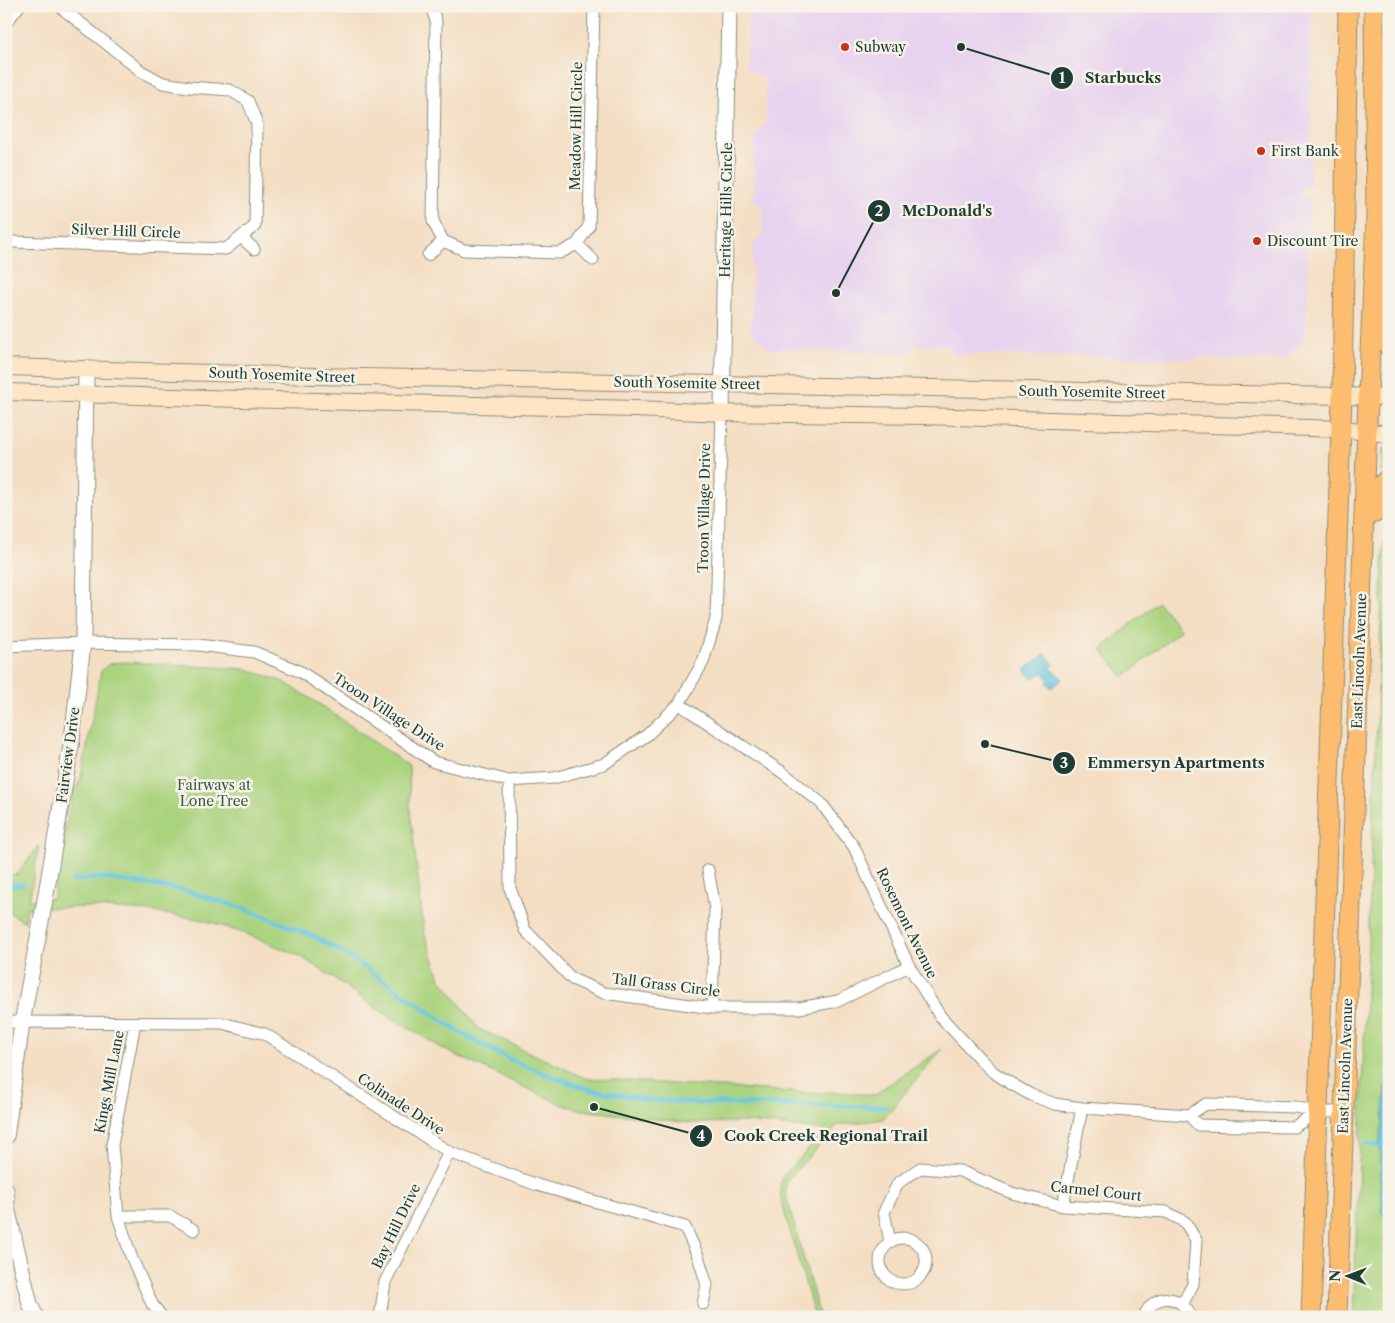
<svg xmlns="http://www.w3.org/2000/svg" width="1395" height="1323" viewBox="0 0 1395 1323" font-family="'Libre Caslon Text',serif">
<rect width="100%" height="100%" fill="#f7f3e8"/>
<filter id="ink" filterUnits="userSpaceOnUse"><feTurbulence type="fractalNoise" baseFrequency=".02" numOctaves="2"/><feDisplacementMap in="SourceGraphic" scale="10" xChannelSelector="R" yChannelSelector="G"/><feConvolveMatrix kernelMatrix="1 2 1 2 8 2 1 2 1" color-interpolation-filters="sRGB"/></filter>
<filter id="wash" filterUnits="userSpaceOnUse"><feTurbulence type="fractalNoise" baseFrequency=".0096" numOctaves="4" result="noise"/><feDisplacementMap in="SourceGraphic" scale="20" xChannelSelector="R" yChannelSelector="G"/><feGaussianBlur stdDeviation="1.12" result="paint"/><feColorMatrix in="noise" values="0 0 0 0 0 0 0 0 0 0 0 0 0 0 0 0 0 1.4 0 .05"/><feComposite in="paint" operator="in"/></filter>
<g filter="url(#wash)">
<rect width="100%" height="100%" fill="#f4dec3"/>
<path fill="#e7d2ef" d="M749,6H1312L1310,187L1305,186L1300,193L1303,198L1310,197L1306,337L1284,360L953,354L949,345H915L909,353L769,349L751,332L753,242L762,237V205L753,201L755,136L766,122V78L746,68Z"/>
<path fill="#aad37e" stroke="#648859" d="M1388,361L1389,362V390C1381,382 1384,372 1384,362Z
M1389,445V470L1381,472L1383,450Z
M1389,493V1317H1353L1386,494Z
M1158,602L1181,630L1124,677L1101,649Z
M123,662L246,669L284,682L319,704L409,766L410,809L424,932L440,978L479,1029L585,1078L807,1093L838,1092L876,1095L882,1089L942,1049L883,1119L834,1126L835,1129L787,1180L785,1190L788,1203L820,1317H815L781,1200L780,1186L784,1175L823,1134V1130L747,1122L689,1123L582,1110L563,1105L445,1050L374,1007L338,981L300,956L249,935L204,920L147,911L91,907L27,908L25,922L6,910V876L18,874L39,845L29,900L53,898L72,795L81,778L101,671L109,664Z"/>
<path fill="#63c7e1" stroke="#41828a" d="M1045,654L1054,665L1050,668L1063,679L1052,688L1047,682L1049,680L1043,672L1033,679L1025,670Z
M1389,1054V1218L1384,1216L1383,1213L1380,1177L1381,1155L1379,1145L1383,1122Z"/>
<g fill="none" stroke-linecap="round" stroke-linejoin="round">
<path stroke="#63c7e1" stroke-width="4.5" d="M72,880L104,878L183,890L249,910L315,937L342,952L459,1032L507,1058L555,1078L592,1090L649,1100L698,1103L885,1107
M6,886L22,884
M1366,1144L1379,1145"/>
</g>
</g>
<g filter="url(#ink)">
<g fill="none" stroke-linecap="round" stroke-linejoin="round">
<g stroke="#8a8e7c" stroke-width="13">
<path id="minor" d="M431,6L436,21L433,221L443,241L464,250L560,253L577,244L589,226L594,6
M6,23L19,6
M241,237L254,249
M6,240L14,242L226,249L255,226L257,124L248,101L230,90L189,87L163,83L141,71L59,6
M577,244L593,260
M428,255L443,241
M6,646L83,643L198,645L254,652L301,672L434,762L509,781L554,778L604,764L647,735L679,704L703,662L716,619L722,413
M679,704L782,772L821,803L854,847L909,966L940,1016L980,1059L993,1072L1010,1083L1031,1095L1055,1104L1082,1108L1189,1115L1206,1104L1295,1107L1317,1112H1344
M509,781L510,888L525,930L572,979L604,993L712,1008H799L838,1001L909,966
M708,870L715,908L712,1008
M6,1022L222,1023L265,1034L449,1152L537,1185L685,1227L698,1256L707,1285L703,1304
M135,1023L112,1145L118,1216L131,1256L152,1304L162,1317
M1189,1115L1198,1125L1294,1127L1317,1112
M1063,1206L1082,1108
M118,1216H170L194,1230
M880 1261a23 23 0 1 1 46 0a23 23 0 1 1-46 0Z
M890,1242L884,1212L898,1183L920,1168L960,1171L1012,1193L1063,1206L1166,1212L1185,1222L1196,1240L1193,1284L1183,1303
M380,1317L385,1282L449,1152
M1144,1317C1153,1292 1181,1293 1191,1317"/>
</g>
<g stroke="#8a8e7c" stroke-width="17">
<path id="tertiary" d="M722,413L729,6
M6,1137L22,1023L45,900L72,740L83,643L86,368
M6,1190L7,1208L30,1304L36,1317"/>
</g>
<g stroke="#8a8e7c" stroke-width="18">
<path id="secondary" d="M6,367L314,376L1389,397
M6,392L239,399L636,409L722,413L923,416L1341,429L1389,434"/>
</g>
<g stroke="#8a8e7c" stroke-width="21">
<path id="primary" d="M1388,246L1386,331L1389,347
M1375,513C1376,498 1376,487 1389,478
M1311,1317L1342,396L1348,6
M1337,1317L1368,396L1376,218L1374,6"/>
</g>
<use href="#minor" stroke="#fff" stroke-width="11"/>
<use href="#tertiary" stroke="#fff" stroke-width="15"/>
<use href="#secondary" stroke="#fee5c5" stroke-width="16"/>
<use href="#primary" stroke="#fcbd6f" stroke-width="19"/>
</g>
</g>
<g fill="#c8321e" stroke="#f7f3e8" stroke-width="2">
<circle cx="845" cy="47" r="5"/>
<circle cx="1261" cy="151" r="5"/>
<circle cx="1257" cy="241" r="5"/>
</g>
<g text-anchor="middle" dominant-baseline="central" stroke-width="5" stroke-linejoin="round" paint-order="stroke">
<g font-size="14" fill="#1f3d34" stroke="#f7f3e8" text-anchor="start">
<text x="855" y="47">Subway</text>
<text x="1271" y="151">First Bank</text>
<text x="1267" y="241">Discount Tire</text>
</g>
<g font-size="14" fill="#1f3d34" stroke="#f7f3e8">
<text transform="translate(576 126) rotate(-89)">Meadow Hill Circle</text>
<text transform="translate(726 210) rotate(-89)">Heritage Hills Circle</text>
<text transform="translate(126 231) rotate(2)">Silver Hill Circle</text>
<text transform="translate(282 375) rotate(2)">South Yosemite Street</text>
<text transform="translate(687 383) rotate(1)">South Yosemite Street</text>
<text transform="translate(1092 392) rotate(1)">South Yosemite Street</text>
<text transform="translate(704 508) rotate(-89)">Troon Village Drive</text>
<text transform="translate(1359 661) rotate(-88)">East Lincoln Avenue</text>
<text transform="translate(389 712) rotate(33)">Troon Village Drive</text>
<text transform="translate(68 755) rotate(-82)">Fairview Drive</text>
<text transform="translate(907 923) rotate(64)">Rosemont Avenue</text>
<text transform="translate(666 985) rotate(7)">Tall Grass Circle</text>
<text transform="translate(1345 1066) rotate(-88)">East Lincoln Avenue</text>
<text transform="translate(109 1082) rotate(-79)">Kings Mill Lane</text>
<text transform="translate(401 1104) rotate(33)">Colinade Drive</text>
<text transform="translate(1096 1191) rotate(6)">Carmel Court</text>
<text transform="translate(396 1226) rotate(-64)">Bay Hill Drive</text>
</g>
<g font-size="14" fill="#3b5b43" stroke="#f7f3e8">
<text x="214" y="785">Fairways at<tspan x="214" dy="16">Lone Tree</tspan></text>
</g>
</g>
<path fill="none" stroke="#1f3d34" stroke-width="2" d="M961 47L1062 78M836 293L879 211M985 744L1064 763M594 1107L701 1136"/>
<g fill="#1f3d34" stroke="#f7f3e8" stroke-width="2">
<circle cx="961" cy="47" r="5"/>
<circle cx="836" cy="293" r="5"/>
<circle cx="985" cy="744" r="5"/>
<circle cx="594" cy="1107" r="5"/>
<circle cx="1062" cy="78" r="12"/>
<circle cx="879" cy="211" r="12"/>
<circle cx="1064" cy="763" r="12"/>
<circle cx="701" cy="1136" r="12"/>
</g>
<g font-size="15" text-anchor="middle" font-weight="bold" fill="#fff">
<text x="1062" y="83">1</text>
<text x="879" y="216">2</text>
<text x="1064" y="768">3</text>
<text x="701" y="1141">4</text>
</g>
<g font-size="15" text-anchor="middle" font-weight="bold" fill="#1f3d34" stroke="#f7f3e8" stroke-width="5" stroke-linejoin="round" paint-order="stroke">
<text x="1123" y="83">Starbucks</text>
<text x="947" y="216">McDonald's</text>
<text x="1176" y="768">Emmersyn Apartments</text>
<text x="826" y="1141">Cook Creek Regional Trail</text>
</g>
<rect width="1395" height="1323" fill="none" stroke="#f7f3e8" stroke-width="25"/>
<g transform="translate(1348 1276) rotate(271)" stroke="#f7f3e8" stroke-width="4" paint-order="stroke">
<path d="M0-4L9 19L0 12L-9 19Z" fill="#1f3d34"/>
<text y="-8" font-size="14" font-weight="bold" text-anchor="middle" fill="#1f3d34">N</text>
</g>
</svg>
